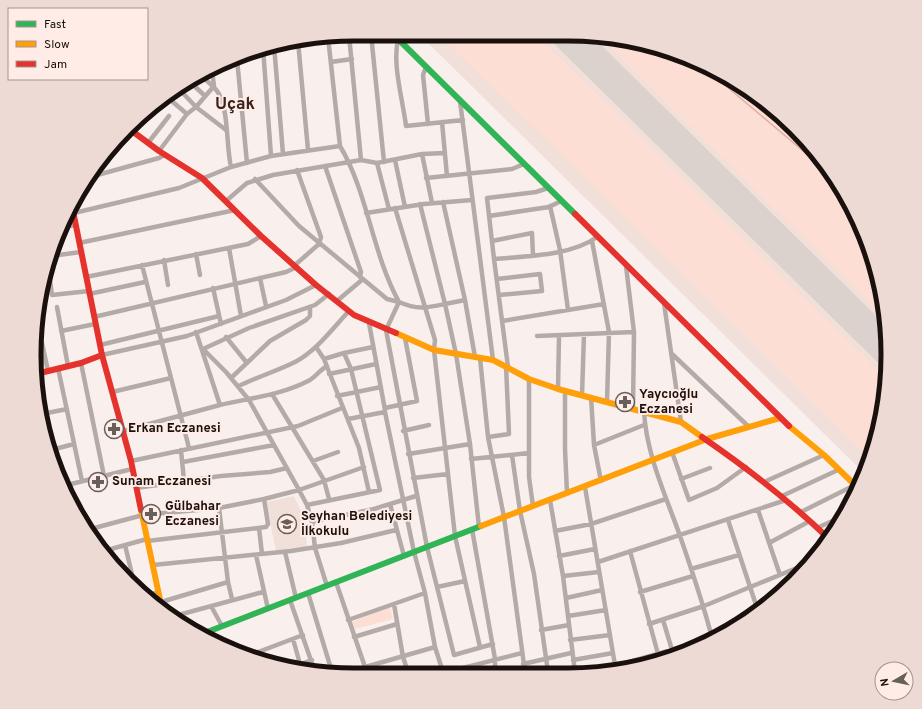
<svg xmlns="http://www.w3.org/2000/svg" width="922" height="709" viewBox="0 0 922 709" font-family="Overpass,sans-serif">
<rect width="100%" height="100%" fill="#f9efec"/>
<path fill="#f1dfda" d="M419,34L588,35L651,45L709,67L762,100L834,177L864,232L882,292L888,355L882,417L865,474Z
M294,496L305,520L307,547L276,551L266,502Z"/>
<path fill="#fcded5" d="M438,34L537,35L886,378L882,417L869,458Z
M600,37L651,45L709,67L762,100L834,177L864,232L882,292L884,317Z
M390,606L393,619L355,629L352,622Z
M695,641L696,645L671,658L620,670L619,666Z"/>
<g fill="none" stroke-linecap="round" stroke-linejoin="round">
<path stroke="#dcb1a3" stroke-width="1.5" d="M700,64L834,177"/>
<path stroke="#dbd2ce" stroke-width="32" d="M568,35L887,349"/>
<path stroke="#b4aba8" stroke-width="4.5" d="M371,34L384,162
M349,35L361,160
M328,37L340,146
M398,40C392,64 403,101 406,126L463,120
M298,41L308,150
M274,45L283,154
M263,48L271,156
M237,59L247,163
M331,62L352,59
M426,67L423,75L428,124
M199,75C206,80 215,86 219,94C229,114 226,145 231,167
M189,81L205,96
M179,89L196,107L226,130
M167,97L187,114
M460,101L493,360
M442,122L447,176
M148,143L169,116
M159,151L187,114L196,107L214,86L212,70
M422,154L432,203
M395,160L405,207
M377,163L389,209
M325,166L361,272L360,277
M90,177L159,158L164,155
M426,178L512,169L524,164
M548,188L536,192L487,198L494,259C526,256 571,256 597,237
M226,201L247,183L273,175L361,160L377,163L422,154L445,153
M443,202L465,300L445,304L456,354L470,444L479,527
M420,204L445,304C426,308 417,310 399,302L386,330L427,547L454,655L493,644
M550,206L560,250L568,310
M395,208L435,340L434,350L455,536L480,647
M74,213L179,188L231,167L271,156L340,146C368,193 372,253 399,302L387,299L299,226L255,179
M366,213L424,204L472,200
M489,216L549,207L561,201
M63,227L76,225
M492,241L532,233L533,256
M592,241L609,332L607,402
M79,243L235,210
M229,248L241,316
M196,254L200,275
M51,256L81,252
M494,259L508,367
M164,260L168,285
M48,265L52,295L89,291
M142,265L189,448
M295,265L319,244L321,237L297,170
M626,266L634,332L633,408
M86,277L248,244L261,236
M260,278L266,306
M497,279L540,274L542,291L499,295
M213,288L221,324
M89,294L145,282
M465,300L475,357
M337,301L363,279
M664,303L681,422
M57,307L68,366
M94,317L286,272L297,267
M502,321L604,304
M369,323L385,410
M38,324L48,371
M61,331L95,324
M537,336L634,332
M226,337L247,363
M100,345L219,316
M316,347L324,359L359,448L369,492
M672,354L748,426
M102,355L187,336L286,300L316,285
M480,358L488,437L504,517L525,672
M324,359L344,353L373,347
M81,363L104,476
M58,368L82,481
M329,374L376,364
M231,378L270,341L306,320L310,316V307
M529,379V477L533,506
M239,386C257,377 277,371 295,362C317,350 332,329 349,311
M558,389L559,336
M565,391V449L567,493
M112,392L171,378
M272,394L324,480L329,499
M582,395L584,334
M337,396L381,387
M591,397L594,445L601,481
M220,405C250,398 282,395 310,380C316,376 320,370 327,366
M385,408L417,401L405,338
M41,411L49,446
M644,411C646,453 665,494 679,533C691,568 703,602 712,638
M42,414L67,409
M348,419L385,412L414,552L425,593L435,647L443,672
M123,431L220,405L196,332
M403,431L429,425
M488,437L509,434L506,366
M594,445L644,425
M51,450L74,444
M181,450L184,481
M672,452L689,500L717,488L746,467
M408,454L470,444
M512,455L520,511L534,574L548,672
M471,459L529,453
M131,461L298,426L342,408
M313,461L338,452
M183,462L274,445
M413,478L448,474
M681,479L710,468
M764,482L824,455
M67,485L132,469
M585,487L616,671
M136,488L221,476L270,472L287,468
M782,496L838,470
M550,500L563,576L575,672
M390,504L404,556
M307,505L380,490L351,369L344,353
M219,508L228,582L232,599
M758,510L780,575
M801,512L855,485
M728,520L758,611
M312,522L374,509L416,496
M259,528L262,554
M817,528L843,516
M472,529L495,659V672
M87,530L143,515L219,508L264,499L299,490L364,467
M555,531L591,524L666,499
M147,541L266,527L268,524L264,499
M769,543L810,521
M125,545L135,587
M630,551L658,654
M285,552L296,598
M256,555L268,609
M559,556L595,549
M598,562L786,500
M115,565L111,549L147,539
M153,565L291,551L341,543L396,530
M691,569L739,555
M563,576L599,572
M336,582L365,667
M327,586L315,548L312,522L307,505L299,490L249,400L226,372L203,349L249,328L315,305L329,294
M437,587L465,581
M640,592L693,576
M308,593L332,672
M146,596L159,592
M566,598L602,590
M290,600L315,672
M161,602L228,582
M394,604L403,657L408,672
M211,606L222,626
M568,616L606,610
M171,617L263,592
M348,620L425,593
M663,620L672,650
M649,624L704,606L809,563
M541,630L569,625
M354,637L397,624
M293,639L300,664
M570,640L610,635
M248,656L303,635
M573,660L613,653
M523,664L571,653
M615,666L710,639
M292,667L312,660
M348,672L435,647
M447,672L522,653
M485,672L495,670
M603,672L616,669"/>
<path stroke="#30b455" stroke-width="6" d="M393,34L575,214
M202,634L481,526"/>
<path stroke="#ff9f0a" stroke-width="6" d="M396,333L434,350L493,360L529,379L558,389L681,422L702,437
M789,426L824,455L858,488
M141,510L162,609
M481,526L707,439L780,418"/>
<path stroke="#e5322d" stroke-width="6" d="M128,128L159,151L202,178L261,236L316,285L354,315L396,333
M72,206L102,355L131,461L141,510
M575,214L789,426
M36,374L81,363L102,355
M702,437C747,468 790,501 829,539"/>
</g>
<defs>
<g id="pharmacy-ring" transform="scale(1)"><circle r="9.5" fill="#ffece6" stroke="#685e5b" stroke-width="1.5"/><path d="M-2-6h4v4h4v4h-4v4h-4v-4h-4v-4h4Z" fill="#685e5b"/></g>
<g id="school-ring" transform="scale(1)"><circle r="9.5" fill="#ffece6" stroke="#685e5b" stroke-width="1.5"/><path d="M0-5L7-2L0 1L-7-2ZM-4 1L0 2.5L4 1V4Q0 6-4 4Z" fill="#685e5b"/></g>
</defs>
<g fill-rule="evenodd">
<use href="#pharmacy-ring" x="625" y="402"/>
<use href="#pharmacy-ring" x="114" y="429"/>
<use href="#pharmacy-ring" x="98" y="482"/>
<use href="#pharmacy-ring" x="151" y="514"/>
<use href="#school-ring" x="287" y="524"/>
</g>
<g text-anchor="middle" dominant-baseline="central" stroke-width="4" stroke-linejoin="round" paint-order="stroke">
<g font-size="13" font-weight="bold" fill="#1a100d" stroke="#ffece6" text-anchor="start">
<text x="639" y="395">Yaycıoğlu<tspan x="639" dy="15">Eczanesi</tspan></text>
<text x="128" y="429">Erkan Eczanesi</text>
<text x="112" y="482">Sunam Eczanesi</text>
<text x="165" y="507">Gülbahar<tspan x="165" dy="15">Eczanesi</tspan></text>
<text x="301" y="517">Seyhan Belediyesi<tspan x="301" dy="15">İlkokulu</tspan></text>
</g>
<g font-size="17" font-weight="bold" fill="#39231c" stroke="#ffece6">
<text x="235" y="105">Uçak</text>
</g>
</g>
<path d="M0 0H922V709H0ZM354 41H568A313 313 0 0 1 881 354V355A313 313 0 0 1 568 668H354A313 313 0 0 1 41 355V354A313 313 0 0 1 354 41Z" fill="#eddad5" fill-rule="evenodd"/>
<path fill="none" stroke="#1a100d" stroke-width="5" d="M354 41H568A313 313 0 0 1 881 354V355A313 313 0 0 1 568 668H354A313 313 0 0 1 41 355V354A313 313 0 0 1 354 41Z"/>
<rect x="8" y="8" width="140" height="72" fill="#ffece6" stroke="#a3948f"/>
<rect x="16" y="21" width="20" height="6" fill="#30b455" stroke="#a3948f"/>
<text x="44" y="28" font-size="12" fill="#1a100d">Fast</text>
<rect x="16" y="41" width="20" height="6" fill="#ff9f0a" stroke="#a3948f"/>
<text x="44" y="48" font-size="12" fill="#1a100d">Slow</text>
<rect x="16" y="61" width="20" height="6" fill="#e5322d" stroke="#a3948f"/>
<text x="44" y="68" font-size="12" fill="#1a100d">Jam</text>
<g transform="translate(894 681) rotate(261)"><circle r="19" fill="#ffece6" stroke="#a3948f"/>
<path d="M0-3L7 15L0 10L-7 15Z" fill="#685e5b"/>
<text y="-6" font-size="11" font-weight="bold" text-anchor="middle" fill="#1a100d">N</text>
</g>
</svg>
